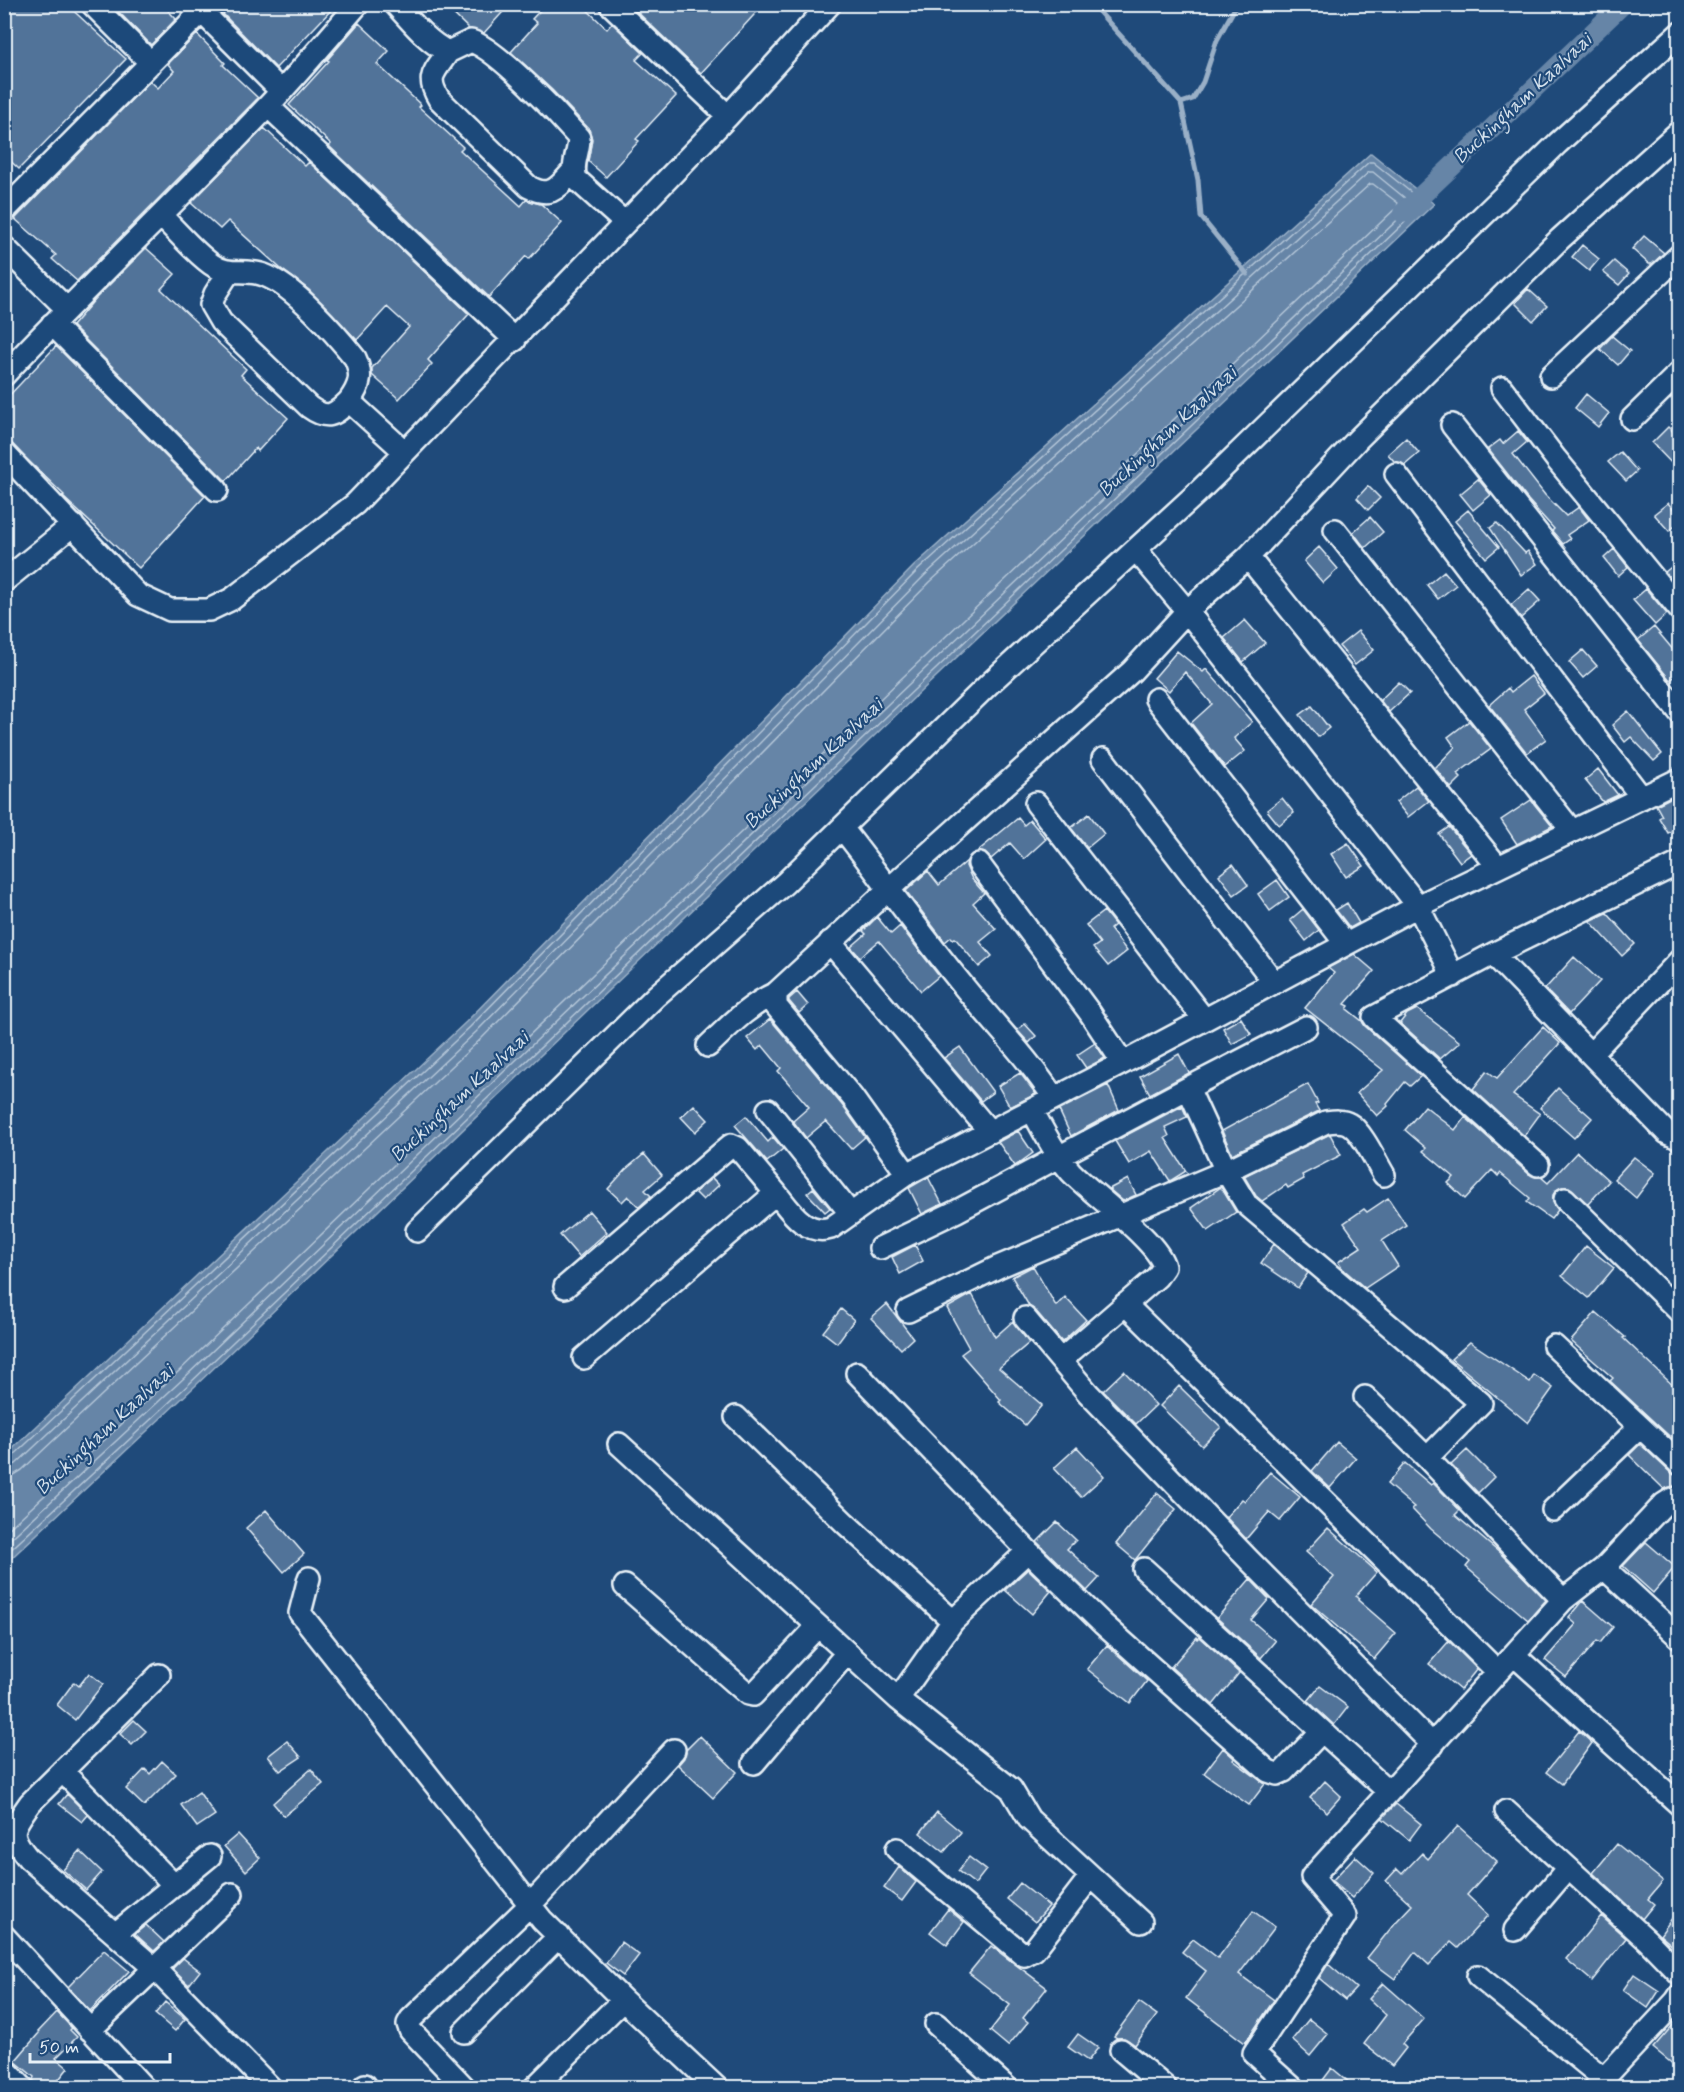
<svg xmlns="http://www.w3.org/2000/svg" width="1684" height="2092" viewBox="0 0 1684 2092" font-family="Mynerve,sans-serif">
<rect width="100%" height="100%" fill="#1f4a7a"/>
<filter id="ink" filterUnits="userSpaceOnUse"><feTurbulence type="fractalNoise" baseFrequency=".0167" numOctaves="2"/><feDisplacementMap in="SourceGraphic" scale="12" xChannelSelector="R" yChannelSelector="G"/><feConvolveMatrix kernelMatrix="1 2 1 2 8 2 1 2 1" color-interpolation-filters="sRGB"/></filter>
<g filter="url(#ink)">
<path fill="#6685a7" stroke="#9ab0c7" stroke-width="1.5" d="M1371,153L1434,204L918,694L193,1388L5,1564V1456L466,1022L914,566Z"/>
<g fill="none" stroke-linecap="round" stroke-linejoin="round">
<path stroke="#b4c6d8" stroke-width="1.5" d="M4,1460L11,1458L470,1027L918,570L1369,162H1373L1423,202L1422,206L914,690L189,1384L4,1556
M4,1468L16,1464L476,1032L924,576L1369,172H1373L1411,203V207L908,685L184,1378L4,1545
M4,1477L14,1475L22,1470L482,1038L930,582L1370,184H1373L1398,203L1397,207L902,678L178,1372L4,1533"/>
<path stroke="#9ab0c7" stroke-width="5" d="M1092,4L1181,103L1198,180L1201,217L1247,274
M1181,103L1193,99L1203,82L1217,40L1237,4"/>
<path stroke="#6685a7" stroke-width="20" d="M1403,213L1623,4"/>
</g>
<path fill="#517399" stroke="#e8f1f8" stroke-width="1.5" d="M4,4H66L126,59L19,169L4,155Z
M111,4H162L176,19L151,45Z
M232,4H337L276,68L223,14Z
M443,4H510L484,33L469,29Z
M546,4H581L607,29L612,23L643,53L636,60L676,96L636,139L639,141L606,177L588,161L592,139L589,129L552,90L511,52L537,23L532,19Z
M629,4H764L701,73Z
M359,23L389,51L377,64L421,105L419,107L463,147L460,150L521,206L526,200L541,204L562,223L529,259L526,256L489,297L329,146L331,144L289,105L329,61L327,60Z
M197,34L225,63L223,65L258,98L77,281L52,259L56,255L15,219L150,81L158,88L174,71L168,64Z
M264,128L305,166L309,162L469,314L428,360L432,364L399,399L372,375V368L409,327L387,307L357,340L309,290L280,268L228,221L220,229L191,203Z
M1644,236L1664,253L1652,264H1649L1632,249Z
M1582,245L1599,259L1589,271L1572,257Z
M146,248L175,274L161,289L246,369L241,375L288,418L258,451L256,448L226,481L72,326L96,298Z
M1614,261L1629,274L1619,285L1603,272Z
M1528,289L1547,306L1533,321L1515,303Z
M1612,336L1630,351L1618,365L1600,349Z
M56,346L205,496L139,568L62,496L64,495L4,437V401Z
M1586,394L1609,413L1598,427L1575,408Z
M1668,427L1680,438V472L1652,443Z
M1518,431L1527,442L1513,454L1545,495L1566,516L1579,507L1589,520L1567,535L1570,539L1563,544L1552,531L1554,529L1528,500L1488,449L1500,440L1503,444Z
M1406,438L1419,453L1405,465L1394,461L1388,454Z
M1620,452L1637,471L1626,481L1608,462Z
M1478,479L1491,495L1473,510L1460,494Z
M1368,486L1380,498L1368,510L1357,498Z
M1668,503L1680,517V522L1669,531L1654,514Z
M1468,510L1499,547L1486,558L1455,521Z
M1370,517L1383,532L1365,548L1353,532Z
M1497,523L1525,553L1528,551L1537,564L1521,575L1490,528Z
M1319,547L1338,569L1323,583L1304,561Z
M1614,549L1628,567L1618,576L1604,558Z
M1680,560V585L1677,586L1665,572Z
M1444,571L1456,585L1438,599L1427,585Z
M1529,589L1540,601L1521,618L1511,605Z
M1646,589L1667,614L1655,625L1633,600Z
M1245,620L1265,643L1243,662L1224,638Z
M1654,627L1680,658V673L1670,680L1638,640Z
M1358,631L1374,650L1355,665L1339,646Z
M1583,650L1597,666L1583,678L1569,662Z
M1177,651L1203,672L1206,669L1252,722L1234,738L1245,751L1225,767L1191,723L1212,704L1185,672L1169,691L1154,678Z
M1531,676L1544,693L1524,709L1546,739L1527,753L1489,705L1508,688L1511,692Z
M1399,682L1410,693L1389,712L1380,700Z
M1312,706L1329,728L1318,737L1300,715Z
M1628,711L1662,754L1654,761L1631,737L1625,742L1612,725Z
M1469,721L1491,749L1457,774L1461,778L1451,788L1435,768L1455,747L1448,737Z
M1598,769L1618,795L1603,802L1585,780Z
M1416,786L1429,801L1408,817L1396,802Z
M1680,793V827L1668,833L1659,818L1662,816L1656,805Z
M1282,798L1294,813L1279,825L1267,810Z
M1531,800L1552,826L1517,844L1501,820Z
M1089,814L1104,834L1087,848L1071,828Z
M1018,818L1024,825L1030,820L1046,839L1024,859L1010,843L991,859L985,853L978,851Z
M1449,827L1471,854L1460,862L1439,834Z
M1348,843L1364,866L1346,877L1331,854Z
M967,861L966,866L972,879L984,893L973,903L996,929L980,942L992,956L979,967L955,938L953,939L951,937L945,942L906,891L928,871L939,885Z
M1233,864L1248,885L1234,895L1219,875Z
M1277,880L1289,897L1270,911L1258,894Z
M1347,903L1359,923L1350,928L1336,910Z
M1303,909L1319,930L1306,941L1290,920Z
M1104,911L1115,925L1110,929L1127,951L1108,966L1093,948L1100,943L1086,925Z
M1607,913L1635,944L1622,956L1590,921Z
M877,917L891,934L900,926L939,976L921,991L879,941L860,957L851,947L866,934L863,931Z
M1354,954L1374,971L1345,1004L1349,1006L1347,1009L1362,1021L1365,1026L1421,1076L1410,1086L1405,1082L1387,1104L1388,1106L1377,1116L1357,1093L1383,1070L1305,1008L1334,973L1328,968Z
M1574,957L1600,981L1569,1014L1545,989Z
M797,992L808,1005L799,1013L789,1001V999Z
M1417,1009L1460,1042L1440,1059L1400,1023L1407,1014Z
M1241,1018L1251,1034L1232,1044L1223,1028Z
M770,1019L842,1105L865,1137L851,1149L826,1121L806,1138L793,1121L809,1107L778,1071L781,1068L762,1045L757,1050L747,1038Z
M1025,1024L1036,1036L1029,1043L1017,1030Z
M1543,1027L1560,1043L1513,1095L1540,1114L1524,1136L1473,1089L1487,1071L1497,1078Z
M1095,1043L1105,1058L1086,1068L1077,1055Z
M960,1047L993,1092L981,1101L944,1058Z
M1179,1054L1189,1073L1150,1094L1140,1076Z
M1020,1073L1036,1094L1010,1107L998,1086Z
M1308,1084L1318,1103L1315,1104L1319,1111L1232,1154L1222,1131Z
M1108,1085L1119,1110L1071,1136L1059,1110Z
M1558,1088L1592,1118L1574,1138L1540,1108Z
M694,1105L708,1120L695,1132L681,1117Z
M1182,1106L1187,1117L1165,1127L1169,1136L1165,1138L1186,1171L1170,1181L1151,1151L1129,1164L1115,1141Z
M1425,1106L1455,1130L1465,1117L1529,1174L1541,1177L1548,1183L1577,1152L1609,1181L1588,1204L1569,1187H1562L1556,1190L1553,1195V1202L1558,1210L1551,1219L1527,1202L1530,1198L1500,1173L1498,1176L1492,1170L1465,1199L1448,1183L1454,1177L1423,1151L1426,1148L1405,1130Z
M746,1116L768,1142L773,1137L783,1149L767,1162L735,1125Z
M1018,1131L1033,1153L1015,1166L998,1142Z
M1330,1134L1341,1155L1302,1175L1304,1179L1288,1188L1286,1185L1262,1201L1256,1196L1244,1176Z
M644,1154L662,1175L645,1190L651,1196L639,1207L628,1196L622,1202L608,1189L625,1170Z
M1634,1157L1655,1173L1636,1198L1614,1179Z
M928,1177L942,1204L922,1214L909,1188Z
M712,1178L719,1185L703,1200L695,1192Z
M1128,1179L1136,1195L1123,1201L1109,1189Z
M1221,1187L1236,1212L1208,1231L1191,1208Z
M813,1188L830,1208L825,1212L807,1193Z
M1388,1198L1406,1225L1382,1241L1398,1266L1365,1288L1342,1268L1338,1262L1361,1247L1344,1223L1364,1209L1367,1212Z
M589,1211L607,1232L579,1257L560,1235Z
M1274,1244L1308,1273L1298,1288L1261,1263Z
M915,1245L923,1261L900,1274L892,1257Z
M1586,1246L1614,1268L1589,1298L1562,1276Z
M1033,1266L1056,1306L1065,1297L1086,1320L1062,1342L1035,1310L1029,1306L1012,1277Z
M972,1294L995,1337L1013,1321L1029,1343L999,1368L1042,1405L1025,1425L999,1402L1001,1400L961,1354L969,1348L947,1308Z
M887,1304L913,1338L901,1349L871,1318Z
M841,1309L854,1320L837,1343L823,1332Z
M1596,1312L1625,1337L1623,1338L1680,1392V1446L1610,1381L1613,1378L1571,1341Z
M1470,1342L1530,1382L1534,1375L1553,1388L1528,1423L1451,1359Z
M1124,1371L1156,1405L1136,1424L1103,1391Z
M1179,1386L1221,1427L1202,1446L1160,1406Z
M1337,1442L1356,1458L1330,1488L1312,1471Z
M1640,1444L1671,1473L1680,1476V1480L1674,1486L1664,1489L1629,1455Z
M1077,1447L1104,1476L1081,1497L1054,1468Z
M1467,1450L1494,1477L1478,1493L1451,1465Z
M1405,1463L1431,1485L1433,1483L1460,1510L1455,1515L1501,1554L1546,1600L1528,1620L1466,1567L1470,1562L1431,1529L1412,1509L1414,1507L1387,1484Z
M1270,1472L1300,1497L1280,1521L1269,1512L1246,1539L1226,1517L1242,1499L1245,1501Z
M1157,1493L1176,1509L1135,1560L1116,1544Z
M266,1510L304,1554L284,1572L246,1528Z
M1057,1522L1076,1540L1067,1549L1099,1578L1087,1591L1037,1542Z
M1328,1528L1377,1572L1356,1596L1359,1598L1358,1600L1396,1633L1374,1659L1311,1604L1334,1577L1306,1552Z
M1646,1542L1675,1567L1653,1593L1623,1566Z
M1028,1569L1051,1591L1032,1614L1005,1590Z
M1250,1579L1269,1599L1251,1620L1275,1641L1261,1658L1217,1618Z
M1583,1601L1613,1627L1600,1643L1597,1641L1566,1677L1545,1660L1576,1624L1569,1618Z
M1197,1637L1198,1639L1200,1637L1239,1673L1213,1705L1171,1667Z
M1449,1641L1477,1669L1460,1690L1429,1664Z
M1107,1645L1147,1681L1130,1703L1087,1669Z
M89,1673L103,1684L75,1720L57,1705L74,1682L79,1686Z
M1320,1686L1348,1707L1334,1725L1308,1701Z
M134,1720L146,1731L132,1745L120,1734Z
M1579,1731L1592,1743L1562,1784L1546,1772Z
M700,1736L737,1772L713,1798L678,1765L684,1758L686,1750Z
M287,1741L301,1757L280,1771L268,1756Z
M1223,1748L1234,1758L1233,1760L1265,1784L1249,1805L1204,1773Z
M162,1761L176,1774L144,1806L126,1789L145,1769L150,1774Z
M311,1769L323,1784L284,1816L273,1803Z
M1325,1781L1341,1796L1327,1812L1310,1798Z
M199,1792L215,1815L197,1827L181,1805Z
M67,1794L88,1815L82,1822L59,1804Z
M1396,1804L1421,1824L1409,1840L1382,1818Z
M937,1812L961,1832L944,1852L920,1833Z
M1458,1826L1497,1861L1467,1895L1488,1915L1458,1948L1451,1942L1429,1965L1415,1952L1395,1979L1367,1958L1395,1923L1412,1905L1386,1881L1397,1869L1402,1874L1422,1853L1428,1859Z
M238,1834L260,1858L246,1871L224,1846Z
M1617,1844L1663,1881L1648,1899L1654,1904L1642,1919L1593,1873Z
M80,1851L102,1872L86,1890L63,1870Z
M1355,1856L1374,1873L1352,1898L1332,1881Z
M969,1857L986,1870L975,1884L958,1871Z
M899,1867L916,1882L902,1901L884,1888Z
M1020,1883L1049,1906L1035,1922L1007,1899Z
M1680,1907V1952L1660,1935Z
M948,1909L964,1922L947,1945L930,1932Z
M1253,1911L1275,1927L1239,1974L1274,2000L1245,2043L1186,1998L1206,1971L1182,1952L1193,1939L1218,1958Z
M1601,1916L1626,1938L1592,1981L1566,1959Z
M146,1925L164,1942L154,1951L135,1934Z
M621,1942L639,1955L623,1976L606,1963Z
M991,1946L1047,1988L1023,2018L1028,2022L1008,2046L990,2031L1010,2005L969,1973Z
M104,1950L129,1971L90,2011L68,1987Z
M183,1958L200,1971L189,1985L172,1969Z
M1328,1964L1356,1988L1345,2000L1319,1978Z
M1634,1974L1659,1991L1648,2008L1623,1990Z
M1383,1983L1424,2019L1402,2044L1406,2048L1392,2066L1364,2044L1386,2015L1369,1999Z
M165,2002L185,2019L175,2031L155,2014Z
M1139,2002L1157,2015L1135,2045L1124,2038H1117L1114,2036Z
M57,2012L72,2028L70,2030L77,2037L56,2058L68,2068L52,2088H42L33,2080L34,2077L15,2061L39,2033L38,2032Z
M1680,2017V2070L1653,2048Z
M1309,2019L1328,2034L1310,2056L1292,2040Z
M1078,2034L1098,2048L1088,2061L1068,2047Z
M1332,2068L1356,2088H1317Z"/>
<g fill="none" stroke-linecap="round" stroke-linejoin="round">
<g stroke="#e8f1f8" stroke-width="26">
<path id="minor" d="M92,4L151,63
M194,4L281,91
M395,4C411,21 427,42 448,52L471,41C498,50 558,114 579,138C579,153 571,164 576,179L625,223
M610,4L728,116
M448,52C435,72 425,76 439,99L529,187C552,199 558,187 573,171
M268,106L515,340
M4,211L209,4
M161,216C177,231 193,251 211,264C229,277 244,268 264,275C294,286 335,333 355,358C363,375 360,386 349,401L405,452
M4,247L66,308
M229,272L215,294L211,305L221,322L309,407C327,420 334,416 349,401
M52,324L217,490
M4,375C90,283 181,198 267,107C298,74 328,39 358,4
M1551,376L1680,255
M1502,388L1556,459L1680,610
M1632,419L1680,372
M1452,425L1680,713
M4,453L138,595L170,610H209L232,599L355,504L728,116L830,4
M1396,474L1642,798
M1335,530L1572,831
M1248,557L1498,867
M4,581L73,525
M1156,699L1346,944
M1103,759L1274,982
M1036,803L1204,1019
M842,828C884,881 922,936 965,988C995,1025 1028,1058 1054,1098
M979,864L1090,1013L1123,1063
M830,942L990,1132
M1493,954L1667,1133L1680,1139
M1453,976L1418,906L1187,611L1248,557L1358,439L1560,239L1680,131
M708,1046C729,1026 749,1005 776,993
M1592,1053L1680,960
M1188,1088L1306,1027
M768,1110L850,1213
M1032,1110C1044,1132 1055,1154 1071,1172C1092,1194 1159,1242 1164,1267L1157,1277L1061,1360
M1538,1165L1374,1017L1493,954L1680,863
M907,1174L852,1097L776,1006V993L890,888L1132,671L1187,611L1136,550
M1565,1199L1680,1312
M417,1231L656,996L785,883L989,684L1197,493L1558,143L1680,33
M880,1248L957,1211L1188,1088L1226,1171L1246,1204L1481,1403L1427,1458L1563,1600
M565,1287L731,1145L738,1148L776,1193
M1125,1304L1498,1672
M908,1311L998,1267L1226,1171L1326,1122C1334,1121 1343,1120 1349,1124C1362,1131 1376,1162 1384,1175
M1025,1318L1088,1393L1250,1561L1433,1745
M1554,1346L1680,1464
M584,1358L776,1193C790,1210 805,1236 831,1228L907,1174L1123,1063L1418,906L1680,779
M857,1373L1028,1551L1103,1624L1268,1771L1277,1774L1284,1771L1321,1732
M1365,1397L1427,1458
M736,1417L845,1523L953,1621
M619,1444L898,1699L1011,1789L1029,1819L1141,1922
M1553,1510L1640,1427
M1604,1568L1680,1638
M1144,1569L1389,1792
M309,1578L300,1613L542,1920L623,2000L717,2088
M625,1586L748,1694L753,1695L817,1627
M1514,1655L1680,1805
M159,1675L30,1803C12,1829 7,1832 28,1858L154,1968L271,2088
M898,1699L953,1621L1028,1551
M754,1763L846,1654
M62,1771L174,1885
M1506,1811L1647,1940L1680,1974
M897,1849L1024,1955L1034,1950L1091,1876
M1515,1930L1568,1868
M115,1934L210,1856
M4,1936L144,2088
M1478,1976L1603,2078
M936,2024L1007,2088
M90,2030L232,1894
M464,2032L559,1936
M1121,2050L1166,2088
M4,2068L23,2088
M365,2085L367,2088
M465,2088L410,2030L408,2024L411,2019L530,1905L674,1750
M534,2088L623,2000
M1293,2088L1254,2053L1345,1916L1312,1877L1563,1600L1604,1568L1664,1504L1672,1499H1680
M1595,2088L1676,2001L1680,1995"/>
</g>
<use href="#minor" stroke="#1f4a7a" stroke-width="21"/>
</g>
</g>
<g text-anchor="middle" dominant-baseline="central" stroke-width="4.5" stroke-linejoin="round" paint-order="stroke">
<g font-size="20" font-style="italic" fill="#d4e1ec" stroke="#1f4a7a">
<text transform="translate(1523 99) rotate(-43)">Buckingham Kaalvaai</text>
<text transform="translate(1168 432) rotate(-43)">Buckingham Kaalvaai</text>
<text transform="translate(814 764) rotate(-43)">Buckingham Kaalvaai</text>
<text transform="translate(460 1097) rotate(-43)">Buckingham Kaalvaai</text>
<text transform="translate(105 1430) rotate(-43)">Buckingham Kaalvaai</text>
</g>
</g>
<rect width="1684" height="2092" fill="none" stroke="#1f4a7a" stroke-width="24"/>
<rect x="12" y="12" width="1660" height="2068" fill="none" stroke="#e8f1f8" stroke-width="2" filter="url(#ink)"/>
<path d="M30 2053v9h140v-9" fill="none" stroke="#e8f1f8" stroke-width="3"/>
<text x="39" y="2053" font-size="18" fill="#e8f1f8" stroke="#1f4a7a" stroke-width="4.5" paint-order="stroke">50 m</text>
</svg>
